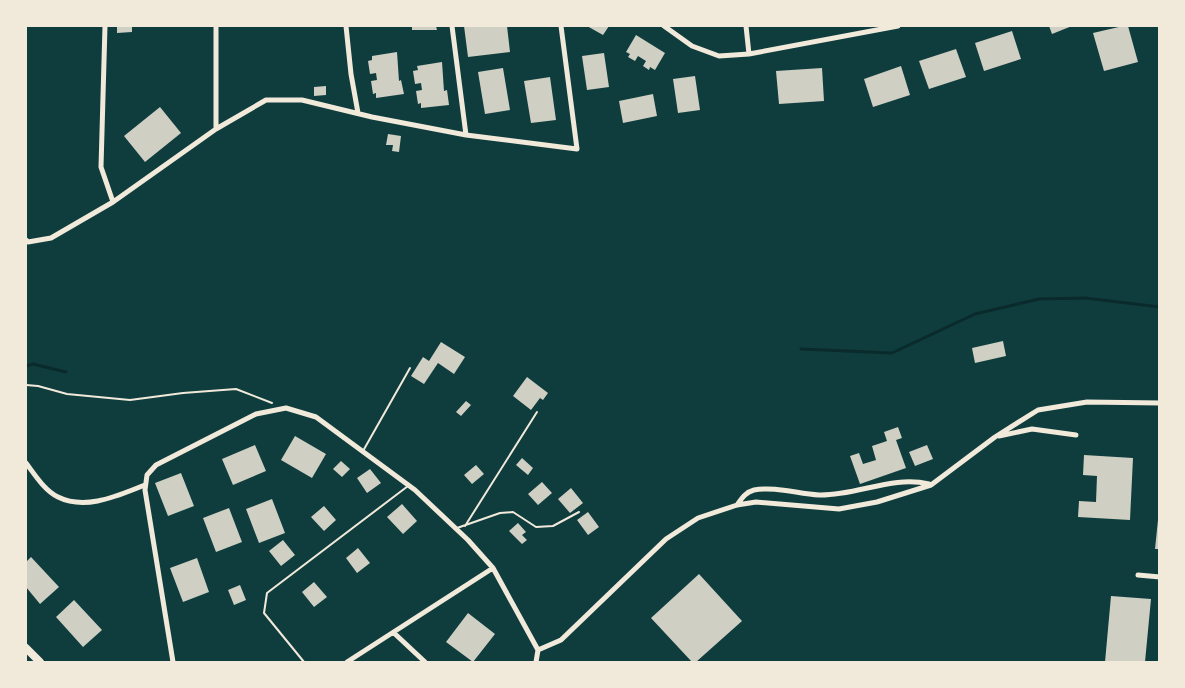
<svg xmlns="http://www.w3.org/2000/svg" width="1185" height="688" viewBox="0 0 1185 688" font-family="'Roboto Condensed',sans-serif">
<rect width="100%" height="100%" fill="#0f3d3e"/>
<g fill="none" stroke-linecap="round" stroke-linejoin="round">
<path stroke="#0a2a2b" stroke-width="3" d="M801,349L892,353L975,314L1039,299L1085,298L1160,307
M26,366L33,364L66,372"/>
</g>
<path fill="#cfcfc3" d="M117,26H132V32L117,33Z
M412,26H436L437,30H412Z
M464,26H507L510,52L468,57Z
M587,26H609L603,35Z
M1049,26H1072L1052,34Z
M1123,26H1128L1138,62L1104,71L1093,33Z
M1012,31L1021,59L984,71L975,43Z
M636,35L665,53L655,70L650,67L649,70L643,66L646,61L638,56L635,61L628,57L630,54L626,52Z
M956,49L966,77L929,89L919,61Z
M397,52L399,81L401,80L404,94L376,98V93L373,94L371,81L377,80L376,73L370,74L368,61L372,60V56Z
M604,53L609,87L587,90L582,56Z
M442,62L444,91L447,90L449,105L421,108V103L418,104L416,91L422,90L421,83L415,84L413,71L418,70L417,66Z
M901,66L910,95L873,107L864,79Z
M503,68L510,110L485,114L478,72Z
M822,68L824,101L779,104L776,71Z
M695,76L700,110L678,113L673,79Z
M550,77L556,120L531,123L524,81Z
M326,86V95L314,96V87Z
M653,94L657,116L623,123L619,101Z
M160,107L181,133L145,162L124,136Z
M388,134L401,136L399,152L392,151L393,145H386Z
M1003,341L1006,356L975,363L972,348Z
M441,342L465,357L454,374L438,363L424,384L411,376L423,357L429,361Z
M527,377L548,393L543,400L540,398L531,410L513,396Z
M466,401L471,405L461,416L456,412Z
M898,427L902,438L896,440L906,468L860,484L850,456L859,453L863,464L876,460L872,446L887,441L884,432Z
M295,436L326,454L312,478L281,460Z
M255,445L266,471L233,485L222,459Z
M927,445L933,459L915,466L909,452Z
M1084,455L1133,458L1130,520L1078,517L1079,501L1096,502L1097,476L1083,475Z
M522,458L533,468L528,475L516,465Z
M341,461L350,469L342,477L333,469Z
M476,465L484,474L472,484L464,475Z
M370,469L381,483L367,493L357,478Z
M181,473L194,506L168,516L155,483Z
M542,482L552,493L538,505L528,494Z
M571,488L583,503L570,513L558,499Z
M272,499L285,533L259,543L246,509Z
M402,504L417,521L403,534L387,517Z
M324,506L336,520L324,531L311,517Z
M229,508L242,542L216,552L203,518Z
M588,512L599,527L588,535L577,520Z
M1158,520H1160V549H1155Z
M518,523L526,532L522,535L527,540L522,544L509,531Z
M283,540L295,555L281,566L269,551Z
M358,548L370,563L357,573L346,558Z
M31,557L59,587L40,604L26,587V562Z
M197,558L209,592L183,602L170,568Z
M699,574L742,621L696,662H692L651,618Z
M314,582L327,597L314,607L302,592Z
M240,585L246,600L234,605L228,590Z
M1111,596L1151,599L1145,662H1105Z
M74,600L102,630L83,647L56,617Z
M468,613L495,634L473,662L446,642Z"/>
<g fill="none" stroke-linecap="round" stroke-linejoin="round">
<path stroke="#f1e9da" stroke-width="2" d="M26,385L38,386L67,394L130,400L183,393L236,389L272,403"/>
<path stroke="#f1e9da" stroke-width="2" d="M363,451L410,368
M465,526L537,412
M457,528L500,513L513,512L536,527L553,526L579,512
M304,662L264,613L267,593L408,486"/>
<path stroke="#f1e9da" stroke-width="5" d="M105,26L101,167L113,202
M346,26L351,74L358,113
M452,26L466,135
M664,26L692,46L719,56L749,54L898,26
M746,26L749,54
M216,129V26
M26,240L28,242L51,238L113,202L216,129L266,100H302L372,117L466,135L577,149L561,26
M999,436L1032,429L1076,435
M26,463C35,475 45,491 58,497C86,511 119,495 145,485
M737,505C742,498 746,492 754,490C776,486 798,494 819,495C857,496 892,475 929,484
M1138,575L1160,577
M394,633L425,662
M538,650L561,640L666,539L698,518L737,505L756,502L839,509L877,502L931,485L995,437L1038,410L1087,402L1160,403
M173,662L145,490L147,475L156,465L256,414L286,408L316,417L415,490L468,540L493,568L538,650L536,662
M347,662L493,568"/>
<path stroke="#f1e9da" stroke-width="8" d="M26,648L40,662"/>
</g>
<rect width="1185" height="688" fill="none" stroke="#f1e9da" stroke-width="54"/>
</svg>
